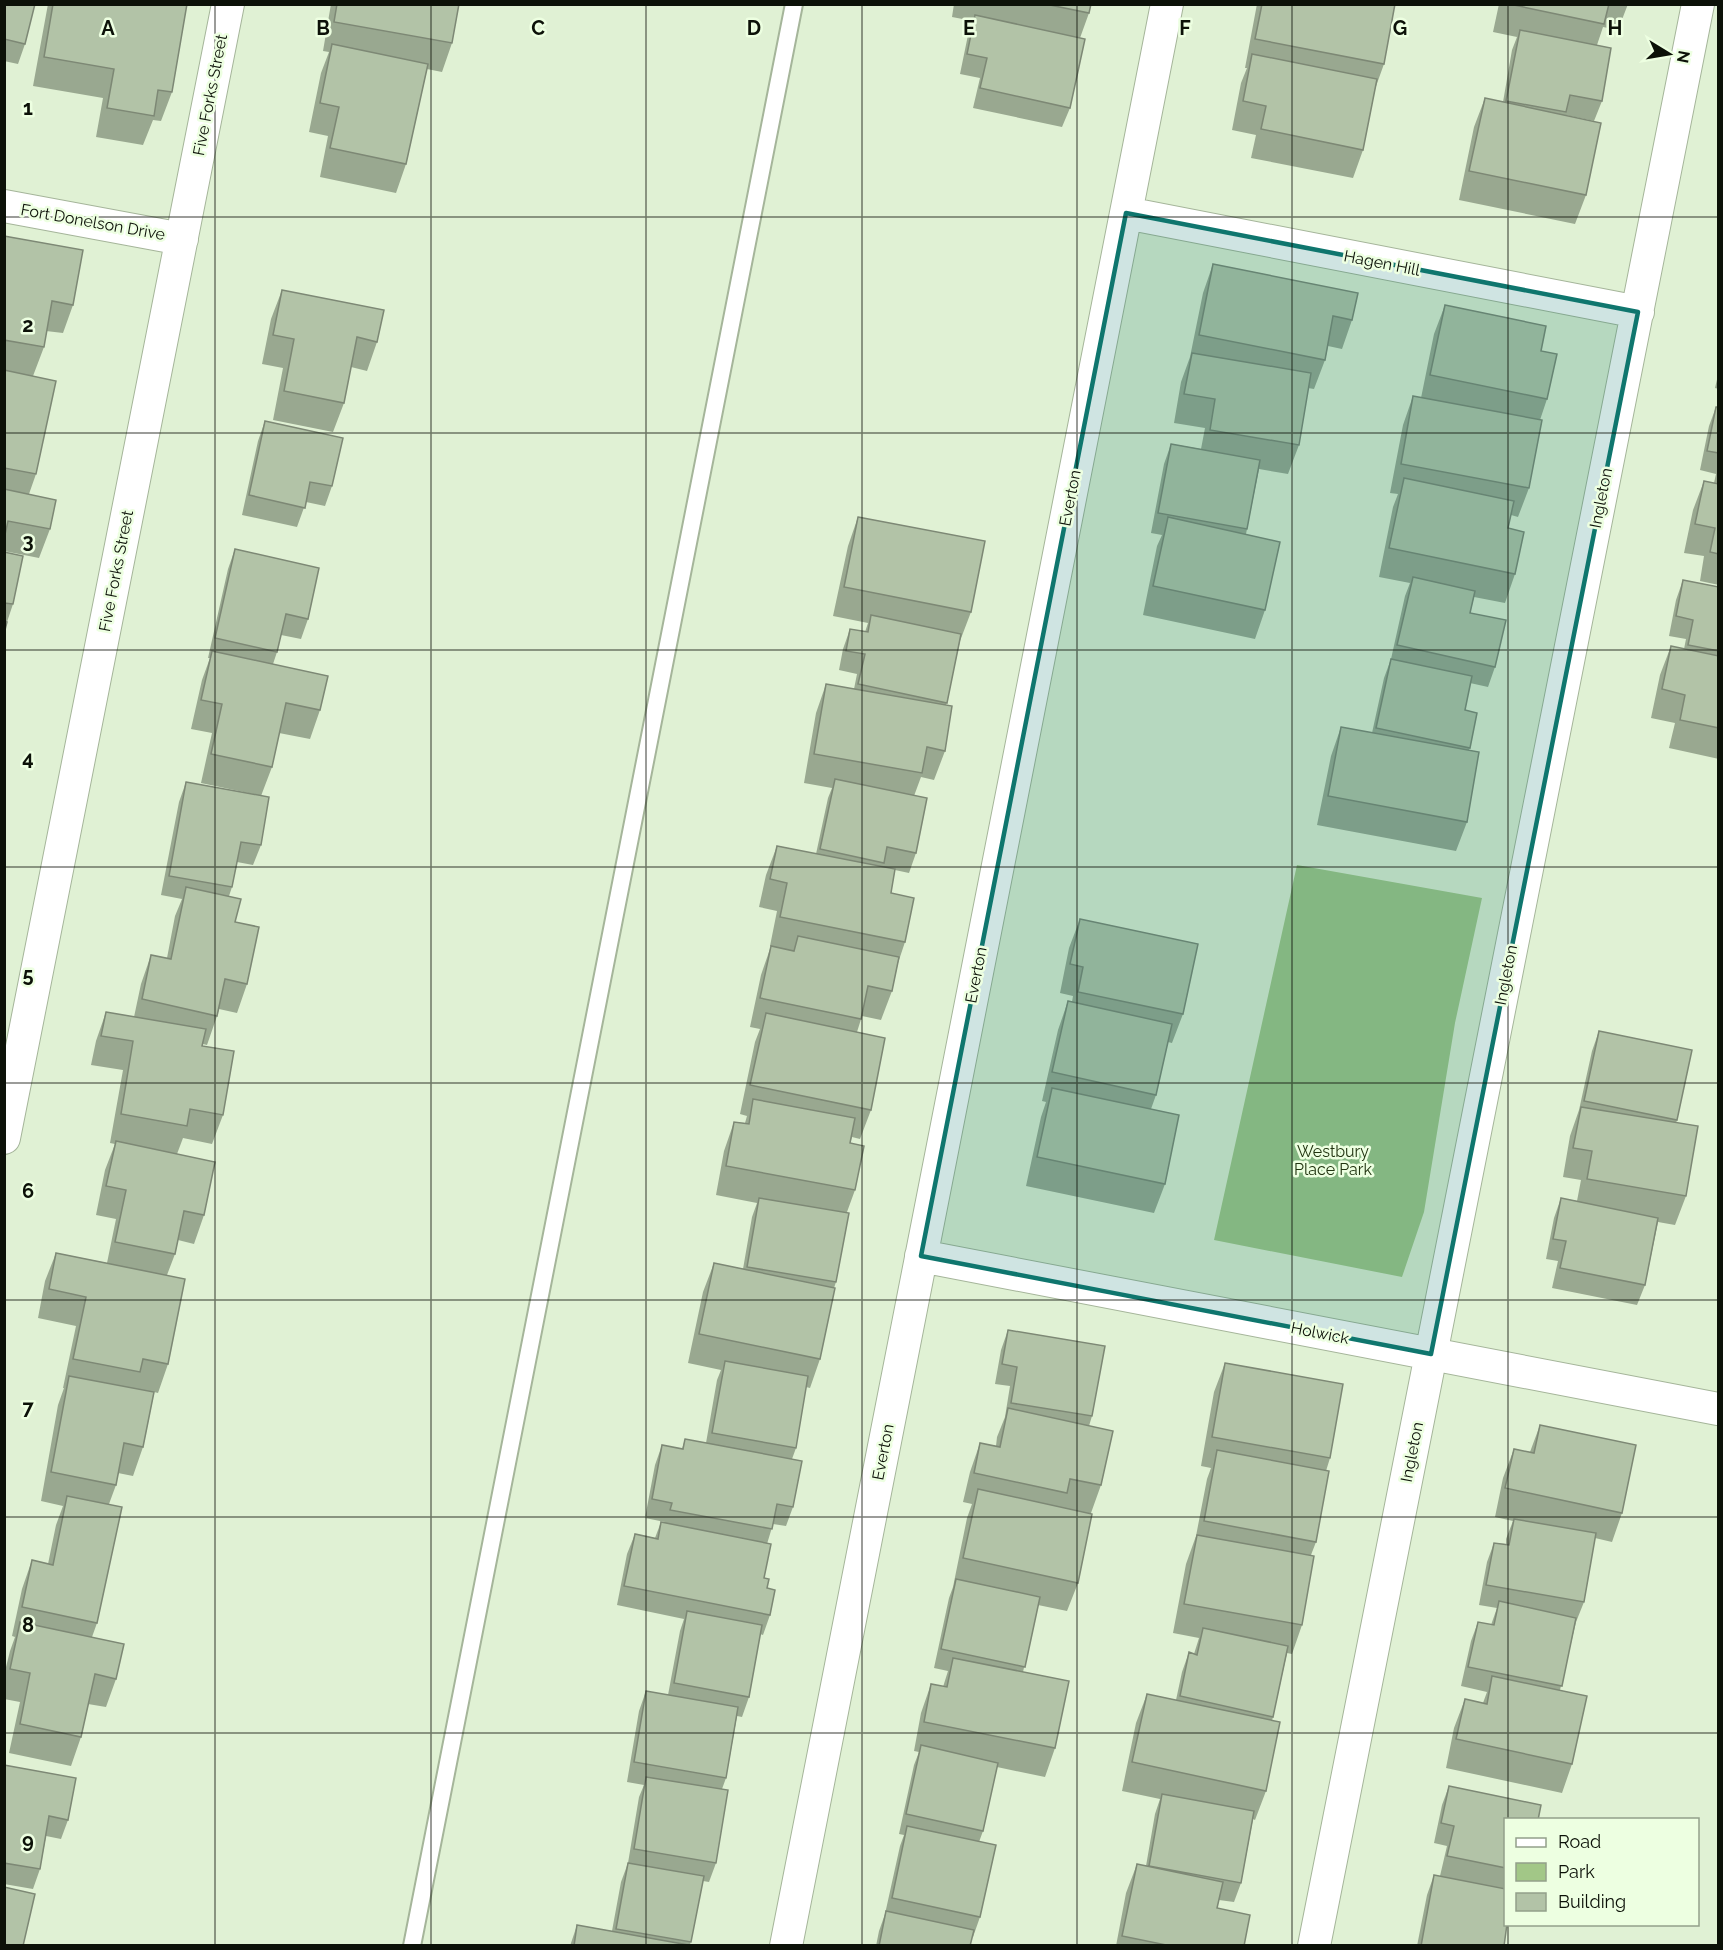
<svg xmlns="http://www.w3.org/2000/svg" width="1723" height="1950" viewBox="0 0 1723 1950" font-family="Raleway,sans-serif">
<rect width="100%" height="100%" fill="#e0f1d4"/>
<path fill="#a2c787" d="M1297,865L1482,898L1455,1023L1424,1212L1402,1277L1214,1240Z"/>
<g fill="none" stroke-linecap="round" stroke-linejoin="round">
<g stroke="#a5b59a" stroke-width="20">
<path id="lane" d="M412,1946L794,4"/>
</g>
<g stroke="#a5b59a" stroke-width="34">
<path id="street" d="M4,206L182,239
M1126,213L1638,312
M4,1138L228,4
M921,1256L1718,1409
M786,1946L1167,4
M1314,1946L1698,4"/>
</g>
<use href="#lane" stroke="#fff" stroke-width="16"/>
<use href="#street" stroke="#fff" stroke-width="32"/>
</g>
<path fill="#99a890" d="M4,4L25,44L18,64L4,61Z
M48,4H187L172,92L161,121L153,120L143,145L96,137L103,98L33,86Z
M331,4H459L452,43L442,72L427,69L406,164L396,193L320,177L328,136L309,132L321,73L329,52L323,51Z
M954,4H1091L1089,13L1080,38L1070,108L1062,127L973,108L980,78L960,74L968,35L973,21L952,17Z
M1257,4H1395L1384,64L1375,89L1363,150L1353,178L1251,158L1256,135L1232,130L1241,83L1247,68H1245Z
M1499,4H1628L1618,30L1603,27L1597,45L1602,101L1594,121L1565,115L1586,195L1575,224L1459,200L1474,127L1485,98L1503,102L1512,50L1517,37L1493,32Z
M4,236L73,305L63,333L46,331L44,347L33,376L10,372L36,474L29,494L50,529L39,558L4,551Z
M1213,264L1352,320L1342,349L1328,346L1325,360L1314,389L1308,388L1299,445L1288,474L1259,469L1246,534L1265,610L1255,639L1143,615L1157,546L1162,535L1151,533L1164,464L1171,444L1201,449L1205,428L1174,423L1181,382L1190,357L1203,293Z
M282,290L377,342L367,371L351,367L344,403L333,432L273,420L283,368L262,364L271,319Z
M1445,305L1541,351L1547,399L1540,420L1529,488L1518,517L1511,515L1508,528L1515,574L1505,603L1474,597L1470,613L1495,667L1488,687L1470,683L1465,710L1470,748L1469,750L1467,822L1456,851L1317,825L1331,756L1341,727L1372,733L1384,678L1391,659L1405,596L1410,583L1379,577L1393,507L1398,494L1390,493L1403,425L1413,396L1421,398L1434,334Z
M1719,371V389L1715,388Z
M1716,407H1719V585L1700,581L1704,556L1684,553L1693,510L1704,481L1714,483L1716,474L1700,470L1709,426Z
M265,421L332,486L325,506L306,502L297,527L242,515L258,441Z
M858,517L971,612L960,641L946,705L945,751L934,780L921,777L914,796L916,853L909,873L895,870L891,893L905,942L898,963L892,991L881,1020L862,1016L857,1032L871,1110L860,1139L852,1137L850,1143L855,1190L847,1212L836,1282L834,1288L820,1359L810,1388L806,1387L796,1448L792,1459L793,1507L786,1526L773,1524L767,1544L764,1578L767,1588L770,1615L763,1635L760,1634L749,1697L742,1717L737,1716L726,1778L722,1789L716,1863L709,1882L703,1881L690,1945L694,1946H570L577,1925L612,1931L621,1882L628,1863L639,1797L644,1785L627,1782L639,1711L646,1691L668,1695L680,1631L684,1619L617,1605L627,1554L635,1534L655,1538L661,1522L665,1523V1522L645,1518L655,1465L662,1445L682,1449L685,1439L706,1443L717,1380L721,1370L688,1363L703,1292L714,1263L743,1269L752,1217L757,1203L716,1195L724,1151L734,1122L745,1123L747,1116L740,1114L755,1042L760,1029L750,1027L761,975L771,946L792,950L770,946L777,911L759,907L766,875L777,846L816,854L828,798L832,788L804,783L816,713L826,684L854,689L857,674L839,670L843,649L850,629L865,632L868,623L833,616L848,546Z
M235,549L308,619L301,639L281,635L277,652L273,664L320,710L310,739L279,733L272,767L261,796V845L253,865L237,862L232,887L229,896L235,922L247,984L237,1013L219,1009L217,1016L207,1045L203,1044L202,1046L223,1115L212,1144L183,1138L177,1154L204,1215L194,1244L178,1240L175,1254L167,1275L168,1364L158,1393L154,1392L143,1447L133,1476L118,1473L116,1485L109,1504L97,1623L92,1637L116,1679L106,1707L88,1704L81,1737L71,1766L9,1753L20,1702L4,1699V1675L10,1651L15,1637L12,1636L22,1589L32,1560L48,1564L56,1525L63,1506L41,1501L58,1405L64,1388H63L76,1326L38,1318L45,1281L56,1253L107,1263L116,1219L96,1215L105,1170L115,1144L110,1143L123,1070L91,1065L96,1041L106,1012L134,1017L141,984L151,955L167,958L175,916L182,899L161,895L179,802L186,782L253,794L201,783L212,733L191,729L202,680L210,658H208L228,569Z
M4,552L13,604L7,622L4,634Z
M1683,580L1719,587V759L1669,748L1675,723L1651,718L1660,675L1671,646L1684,649L1686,639L1669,636L1676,600Z
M1080,919L1183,1014L1172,1043L1168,1042L1156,1095L1151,1109L1165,1184L1154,1213L1026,1186L1041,1117L1046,1102L1042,1101L1058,1030L1068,1001L1072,1002L1073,996L1060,993L1069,948Z
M1599,1031L1677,1120L1676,1123L1686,1196L1675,1225L1658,1222L1645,1285L1637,1305L1552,1288L1558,1261L1546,1259L1554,1218L1561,1198L1577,1201L1581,1180L1563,1177L1570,1136L1579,1110L1592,1051Z
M1008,1330L1092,1416L1089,1426L1101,1485L1091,1513L1078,1583L1067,1611L1038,1605L1023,1672L1055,1748L1045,1777L997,1767L983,1831L979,1842L980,1917L973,1937H972L970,1946H876L879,1931L885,1914L900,1846L904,1835L899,1834L914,1765L919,1752L914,1751L921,1713L931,1684L943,1687L948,1671L934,1668L949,1598L953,1587L967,1518L972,1504L963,1502L970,1472L980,1443L996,1446L997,1437L1005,1417L1010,1386L995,1384L1001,1350Z
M1225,1363L1330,1458L1326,1471L1316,1542L1311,1555L1302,1625L1292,1654L1287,1653L1272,1721L1266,1791L1255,1820L1253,1819L1241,1883L1234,1902L1219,1900L1217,1908L1244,1946H1116L1126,1893L1137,1864L1146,1866L1155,1814L1160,1799L1122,1791L1136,1723L1147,1694L1176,1700L1182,1672L1189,1652L1194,1654L1199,1638L1173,1633L1186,1564L1196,1536L1207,1479L1211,1468L1201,1466L1214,1392Z
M1540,1425L1622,1513L1612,1542L1595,1538L1584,1602L1576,1622L1560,1690L1572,1764L1562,1793L1446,1768L1454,1728L1465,1699L1483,1703L1487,1692L1461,1686L1471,1641L1478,1622L1491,1625L1497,1608L1479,1605L1487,1562L1494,1543L1506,1544V1539L1513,1521L1495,1517L1503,1478L1514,1449L1530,1452Z
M4,1765L68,1820L61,1839L46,1836L40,1869L33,1889L4,1884Z
M1449,1786L1506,1820V1924L1504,1946H1417L1427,1895L1434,1875L1488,1886L1440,1876L1447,1846L1434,1843L1442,1805Z"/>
<path fill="#b2c3a7" stroke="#7d8875" stroke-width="1.5" d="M4,4H35L25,44L4,39Z
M53,4H187L172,92L158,90L154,116L107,108L114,69L44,57Z
M337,4H459L452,43L334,22Z
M1045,4H1091L1089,13Z
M1262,4H1395L1384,64L1255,39Z
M1509,4H1609L1604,24Z
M975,15L1085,39L1070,108L980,88L987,58L967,54Z
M1520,30L1611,48L1602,101L1570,95L1566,112L1506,101Z
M332,44L428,64L406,164L330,148L339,107L320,103Z
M1252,54L1377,79L1363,150L1261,129L1266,106L1243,101Z
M1485,98L1601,123L1586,195L1469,171Z
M4,236L83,250L73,305L52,301L44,347L4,340Z
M1213,264L1358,293L1352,320L1333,316L1325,360L1199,335Z
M282,290L384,310L377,342L357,337L344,403L284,391L294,339L273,335Z
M1445,305L1546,326L1541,351L1557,354L1547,399L1430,375Z
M1192,353L1311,373L1299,445L1210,430L1215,399L1184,394Z
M4,370L56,381L36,474L4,468Z
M1413,396L1542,420L1529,488L1401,464Z
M1716,407H1719V453L1707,451Z
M265,421L343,438L332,486L310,482L305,508L249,495Z
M1171,444L1260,460L1247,529L1158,513Z
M1404,478L1514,501L1508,528L1524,532L1515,574L1389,548Z
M1704,481L1719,484V554L1710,552L1715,528L1695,524Z
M4,489L56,500L50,529L8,521L4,539Z
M858,517L985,541L971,612L844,587Z
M1168,517L1280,542L1265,610L1153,586Z
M235,549L319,568L308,619L286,614L277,652L215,638Z
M4,552L23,556L13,604L4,603Z
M1413,577L1475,591L1470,613L1506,620L1495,667L1397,645Z
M1683,580L1719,587V651L1688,645L1693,620L1676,616Z
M871,615L961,634L947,703L858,684L865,654L846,651L850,629L868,632Z
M4,621L7,622L4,634Z
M1671,646L1719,656V728L1680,720L1685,695L1662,689Z
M212,651L328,676L320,710L286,703L272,767L211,754L222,704L201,700Z
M1391,659L1472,676L1465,710L1477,713L1470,748L1376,728Z
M826,684L952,706L945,751L927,747L922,773L814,754Z
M1341,727L1479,752L1467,822L1328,796Z
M835,779L927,798L916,853L887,847L884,863L820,849Z
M186,782L269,797L261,845L241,842L232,887L169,876Z
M777,846L895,869L891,893L914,898L905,942L780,917L787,883L770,879Z
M186,887L241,899L235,922L259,927L247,984L225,979L217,1016L142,999L151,955L171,959Z
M1080,919L1198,944L1183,1014L1078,992L1083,967L1070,964Z
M798,936L899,957L892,991L868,986L861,1019L760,998L771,946L794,951Z
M1068,1001L1172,1024L1156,1095L1052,1072Z
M106,1012L206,1029L202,1046L234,1051L223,1115L190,1109L187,1126L121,1114L133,1041L101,1036Z
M766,1013L885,1038L871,1110L750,1085Z
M1599,1031L1692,1050L1677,1120L1584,1101Z
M1052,1088L1179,1115L1165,1184L1037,1157Z
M753,1099L855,1118L850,1143L864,1146L855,1190L726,1166L734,1122L749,1124Z
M1581,1107L1698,1126L1686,1196L1587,1179L1592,1151L1573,1148Z
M116,1141L215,1162L204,1215L184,1211L175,1254L115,1242L126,1190L106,1186Z
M759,1198L849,1213L836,1282L747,1267Z
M1561,1198L1658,1218L1645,1285L1560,1268L1566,1241L1553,1239Z
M56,1253L185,1279L168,1364L143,1359L140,1372L73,1359L86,1297L49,1289Z
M714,1263L835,1288L820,1359L699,1334Z
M1008,1330L1105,1346L1092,1416L1011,1403L1017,1367L1002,1364Z
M725,1361L808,1376L796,1448L712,1433Z
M1225,1363L1343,1384L1330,1458L1212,1437Z
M69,1376L154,1392L143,1447L124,1443L116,1485L51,1472Z
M1008,1408L1113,1431L1101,1485L1070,1479L1067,1493L974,1473L980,1443L1000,1447Z
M1540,1425L1636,1445L1622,1513L1505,1488L1514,1449L1534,1453Z
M685,1439L802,1461L793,1507L777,1504L772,1529L670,1510L672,1503L652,1499L662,1445L683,1449Z
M1217,1450L1329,1471L1316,1542L1204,1521Z
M978,1489L1092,1514L1078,1583L963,1558Z
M67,1496L122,1507L97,1623L22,1607L32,1560L53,1565Z
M1514,1519L1596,1533L1584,1602L1486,1585L1494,1543L1509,1545Z
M661,1522L771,1544L764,1578L769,1579L767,1588L775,1590L770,1615L624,1586L635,1534L658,1539Z
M1197,1535L1314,1556L1302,1625L1184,1604Z
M956,1579L1040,1597L1025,1667L941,1649Z
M1499,1601L1576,1618L1562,1686L1468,1667L1478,1622L1494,1625Z
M687,1611L762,1625L749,1697L674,1683Z
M20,1622L124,1644L116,1679L95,1674L81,1737L20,1724L30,1673L10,1669Z
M1203,1628L1288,1646L1273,1717L1180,1696L1189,1652L1197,1655Z
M953,1658L1069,1681L1055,1748L924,1722L931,1684L947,1687Z
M1492,1676L1587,1696L1572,1764L1456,1739L1465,1699L1487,1704Z
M646,1691L738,1707L726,1778L634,1762Z
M1147,1694L1280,1722L1266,1791L1132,1762Z
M921,1745L998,1763L983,1831L906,1814Z
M4,1765L76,1778L68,1820L49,1816L40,1869L4,1863Z
M646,1777L728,1790L716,1863L634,1849Z
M1449,1786L1541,1805L1538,1820H1506V1868L1447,1856L1454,1826L1441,1823Z
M1162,1794L1254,1811L1241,1883L1149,1866Z
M907,1826L996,1845L980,1917L892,1898Z
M628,1863L704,1876L691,1942L616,1929Z
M1137,1864L1223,1882L1217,1908L1250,1915L1244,1946H1171L1122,1936Z
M1434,1875L1506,1889V1924H1507L1504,1946H1421Z
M4,1887L35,1894L23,1946H4Z
M886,1911L974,1930L970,1946H879Z
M577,1925L694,1946H574Z"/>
<path fill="#0f766e" fill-opacity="0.2" stroke="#0f766e" stroke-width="4.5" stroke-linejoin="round" d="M1126,213L1638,312L1431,1354L921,1256Z"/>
<path fill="none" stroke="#0c1108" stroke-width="1.5" stroke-opacity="0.55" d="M215,4V1946M431,4V1946M646,4V1946M862,4V1946M1077,4V1946M1292,4V1946M1508,4V1820M4,217H1718M4,433H1718M4,650H1718M4,867H1718M4,1083H1718M4,1300H1718M4,1517H1718M4,1733H1718M1508,1924V1946"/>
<g text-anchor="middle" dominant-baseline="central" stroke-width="5" stroke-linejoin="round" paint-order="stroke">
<g font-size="16" fill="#0c1108" stroke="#edffe1">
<text transform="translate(210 95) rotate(-79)">Five Forks Street</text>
<text transform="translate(93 222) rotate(10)">Fort Donelson Drive</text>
<text transform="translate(1382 263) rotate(11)">Hagen Hill</text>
<text transform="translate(1070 498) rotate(-79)">Everton</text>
<text transform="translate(1601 498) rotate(-79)">Ingleton</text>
<text transform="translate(116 571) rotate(-79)">Five Forks Street</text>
<text transform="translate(976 975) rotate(-79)">Everton</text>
<text transform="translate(1506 975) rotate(-79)">Ingleton</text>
<text transform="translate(1320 1333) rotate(11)">Holwick</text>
<text transform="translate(883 1452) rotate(-79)">Everton</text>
<text transform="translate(1412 1452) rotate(-79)">Ingleton</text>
</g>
<g font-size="16" fill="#213410" stroke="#edffe1">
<text x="1333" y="1151">Westbury<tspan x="1333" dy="18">Place Park</tspan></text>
</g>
</g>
<g font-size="20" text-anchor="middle" font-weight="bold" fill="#0c1108" stroke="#edffe1" stroke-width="5" stroke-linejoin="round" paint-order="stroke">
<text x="108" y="35">A</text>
<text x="323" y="35">B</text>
<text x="538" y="35">C</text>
<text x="754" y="35">D</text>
<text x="969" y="35">E</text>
<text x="1185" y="35">F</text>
<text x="1400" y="35">G</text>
<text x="1615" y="35">H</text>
<text x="28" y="115">1</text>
<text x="28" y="332">2</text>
<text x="28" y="548">3</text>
<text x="28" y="765">4</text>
<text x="28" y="982">5</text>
<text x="28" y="1198">6</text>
<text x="28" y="1415">7</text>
<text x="28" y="1632">8</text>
<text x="28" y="1848">9</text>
</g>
<rect width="1723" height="1950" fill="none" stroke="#0c1108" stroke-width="12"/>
<rect x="1504" y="1818" width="195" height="108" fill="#edffe1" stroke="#93a08a" stroke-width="1.5"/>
<rect x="1516" y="1838" width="30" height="9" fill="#ffffff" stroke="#93a08a" stroke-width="1.5"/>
<text x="1558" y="1848" font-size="18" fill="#0c1108">Road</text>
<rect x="1516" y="1863" width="30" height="18" fill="#a2c787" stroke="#93a08a" stroke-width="1.5"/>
<text x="1558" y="1878" font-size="18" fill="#0c1108">Park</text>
<rect x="1516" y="1893" width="30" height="18" fill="#b2c3a7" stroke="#93a08a" stroke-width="1.5"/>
<text x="1558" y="1908" font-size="18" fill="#0c1108">Building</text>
<g transform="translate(1669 54) rotate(101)" stroke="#edffe1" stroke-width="4.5" paint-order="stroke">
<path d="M0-4.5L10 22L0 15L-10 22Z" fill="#0c1108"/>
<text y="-9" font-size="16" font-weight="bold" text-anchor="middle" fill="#0c1108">N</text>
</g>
</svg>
